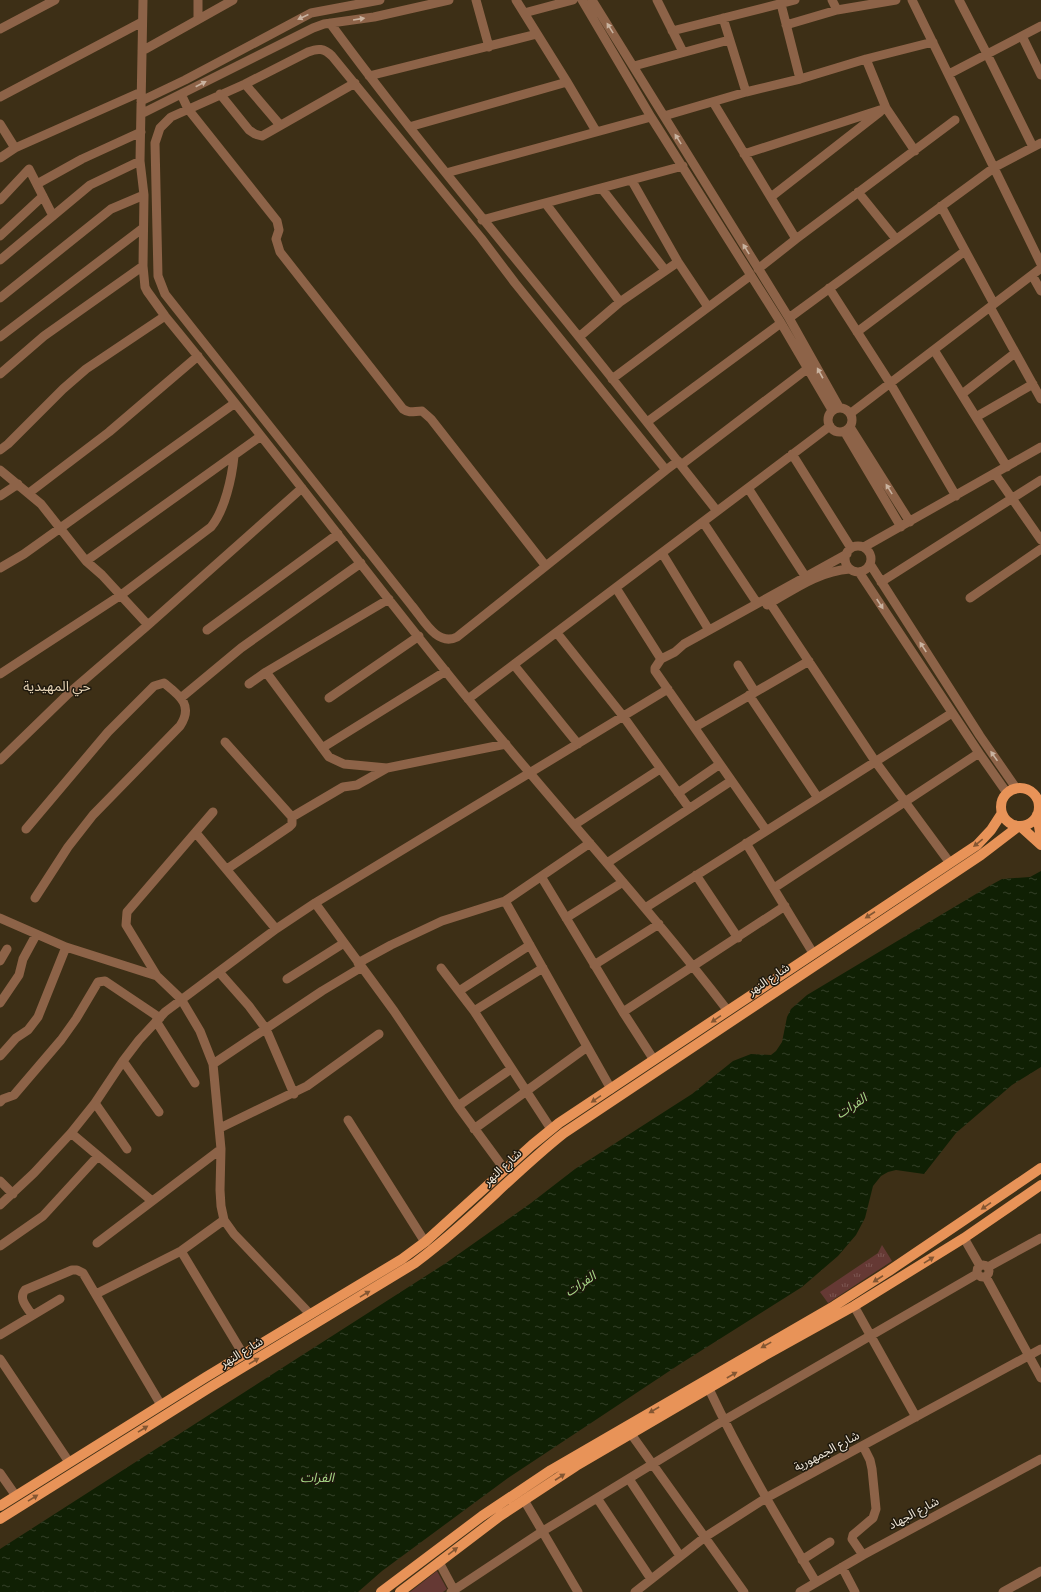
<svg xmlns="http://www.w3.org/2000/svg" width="1041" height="1592" viewBox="0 0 1041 1592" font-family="Overpass,'Noto Sans Arabic',sans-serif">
<defs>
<pattern id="grass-tufts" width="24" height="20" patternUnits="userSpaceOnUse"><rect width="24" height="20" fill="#653934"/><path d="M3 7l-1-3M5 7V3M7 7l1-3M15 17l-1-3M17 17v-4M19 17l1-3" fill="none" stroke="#7c5651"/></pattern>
<pattern id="water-ripples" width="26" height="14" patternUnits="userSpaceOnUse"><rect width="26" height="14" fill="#102004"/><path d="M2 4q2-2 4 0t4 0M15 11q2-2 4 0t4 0" fill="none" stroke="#334028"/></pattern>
</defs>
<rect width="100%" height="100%" fill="#3d2f16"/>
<path fill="url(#grass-tufts)" d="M882,1245L892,1261L828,1303L820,1292L878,1253Z"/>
<path fill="#653934" d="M437,1571L447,1589L443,1592H410Z"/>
<path fill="url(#water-ripples)" d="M1041,871V1067L1012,1085L956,1133L924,1174L896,1170L888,1172L881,1176L873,1186L865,1218L856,1235L838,1256L802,1287L680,1364L508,1478L382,1571L358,1592H0V1549L446,1263L531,1203L575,1169L692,1094L733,1061L751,1054L771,1055L776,1051L782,1042L787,1017L791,1009L807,995L991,885L1002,879L1030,877Z"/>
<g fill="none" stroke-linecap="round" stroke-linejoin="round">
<path stroke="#8d6348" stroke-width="9" d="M143,0L140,161L144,195L143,266L145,287L147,291L165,316C269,442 366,574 469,700C554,805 646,904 728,1011
M476,0L489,47
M516,0L567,82L596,131
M582,0L651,117L781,323L832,410
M592,0L789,318L839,407
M657,0L683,52
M832,0L837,10
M912,0L1041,264
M959,0L987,54L1033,147
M781,4L800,79
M524,13L573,0
M723,18L746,92
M198,19V0
M330,23C409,131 495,233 579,337C625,394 671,453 717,511
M786,25L837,10L896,0
M0,29L55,0
M672,31L795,0
M1022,36L1041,75
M142,51L233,0
M866,59L886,108L915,151
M634,66L729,40
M949,74L1041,26
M369,76L537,34
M245,84L280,125
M181,94L188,109L277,221L279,230L276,239L280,252L403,409C410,414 414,411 422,411L431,419L545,565
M220,94L249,130L255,134L262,136L355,83
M0,97L142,22
M141,101L185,80L311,13L380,0
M713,102L796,239
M141,114L313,28L324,24L374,17L449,0
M664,116L746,92L800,79L866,59L933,42
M0,124L15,148
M409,127L567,82
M744,154L886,108
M0,158L15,148L141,92
M446,173L651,117
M632,181L678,262L708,307
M37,184L82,159L141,132
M602,189L665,270
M858,192L896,239
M771,197L880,112
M0,200L29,169L53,216
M546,204L620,302
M941,206L994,304
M482,220L683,166
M0,236L43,196
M0,260L90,185L140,161
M758,269L796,239L955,120
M1032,275L1041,291
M829,288L890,383L956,496
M0,298L111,209L144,195
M990,307L1041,399
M789,318L995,167L1041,143
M857,332L965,251
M0,337L143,228
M579,337L620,302L678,262
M934,350L1007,467
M0,374L44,336L143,266
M612,379L750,276
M962,394L1015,353
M828 420a12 12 0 1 1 24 0a12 12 0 1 1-24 0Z
M851,413L1041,268
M976,417L1033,384
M647,422L781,323
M850,427L910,522
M844,431L901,527
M0,450L8,444L63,389L86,369L165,316
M792,454L851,548
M681,465L807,369
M0,470L41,504L86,561L102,575L148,625
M666,470L515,283L481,238L332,56C324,48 318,48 308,52L245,84L171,117L160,128L155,143L158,276L165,294L412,606C423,619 437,647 457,637L666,470L678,461
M995,474L1041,540
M748,488L805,576
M29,493L109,432L198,356
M0,496L18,484
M703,522L757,603
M845 559a13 13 0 1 1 26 0a13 13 0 1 1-26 0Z
M864,547L1041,447
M662,553L709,630
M86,561L261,436
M870,564L980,736L1016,788
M0,568L24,554L235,403
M859,572L979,753L1007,793
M881,582L1041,480
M616,588L661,659
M970,598L1041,549
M770,603L875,761L950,863
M767,605C793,590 819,571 850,569
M207,630L338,534
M557,633L623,716L689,808
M514,665L578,744
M738,665L755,692
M266,672L329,757L344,764L387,768
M0,674L121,595L211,527C225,510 232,477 234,456
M249,684L266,672L389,599
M749,695L818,798
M182,697L241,648L361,563
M329,698L419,636
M468,699L830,426
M695,727L809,661
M225,742L292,817V824L289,827L227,869
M322,748L446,671
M0,760L68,694L148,625L302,488
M678,793L720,764
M292,817L343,787L357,785L387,768L506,744
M574,825L660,769
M26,829L108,732L154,686L164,683C179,695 194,705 180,726L93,815L68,847L35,898
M766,830L655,671V668L661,659L675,652L684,644L847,554
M196,833L276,929
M746,843L813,953
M607,863L731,781
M696,875L738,938
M542,878L623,1012L654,1060
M774,888L979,753
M505,901L611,1089
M315,903L394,1011L458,1106L505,1170
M645,908L952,713
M0,918L66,947L157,976L181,999L200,1031L213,1064L221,1149L220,1190L221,1206L224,1220L234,1234L310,1314
M566,918L623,882
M0,961L7,949
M358,963L391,945L442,921L505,901L590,843
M594,965L659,924
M441,968L474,1011L551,1129
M219,972L249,1006L266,1029L294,1094
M157,976L126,925L127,912L213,812
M287,979L344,943
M459,991L530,945
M0,1003L19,975L23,959L36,935
M474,1011L543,968
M623,1012L785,906
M156,1021L195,1083
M0,1056L16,1038L28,1030L38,1017L66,947
M123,1061L159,1112
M213,1064L322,991L362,967
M0,1102L3,1099L14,1095L61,1040L76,1019L98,982L105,981L160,1018
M95,1103L127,1149
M458,1106L511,1069
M348,1120L425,1242
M220,1128L307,1086L379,1034
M474,1129L587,1047
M71,1133L152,1201
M0,1181L13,1194
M0,1205L34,1173L71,1133L95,1103L123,1061L139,1040L165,1012L276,929L315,903L668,689
M964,1238L980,1266
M97,1243L221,1149
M0,1246L43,1216L98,1156
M181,1251L243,1354
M977 1271a6 6 0 1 1 12 0a6 6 0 1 1-12 0Z
M988,1267L1041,1238
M986,1277L1041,1378
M96,1294L181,1251L224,1220
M854,1306L916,1417
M32,1315C27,1307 18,1299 25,1290L72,1270H77L83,1273L161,1405
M0,1335L60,1299
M0,1359L69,1462
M709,1389C740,1455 778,1519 816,1582
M631,1434L744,1592
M0,1473L16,1496
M629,1479L680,1556
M597,1498L651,1579
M524,1500L578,1592
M863,1555L852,1539L853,1535L873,1518L876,1509L872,1469L870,1460L863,1446
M802,1560L830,1542
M439,1562L455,1592
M842,1567L855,1592
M451,1592L543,1531L723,1421L977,1274
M635,1592L705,1537L766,1498L1041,1349
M800,1592L863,1555L1041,1459
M1003,1592L1041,1571"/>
<path stroke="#e89358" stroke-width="10" d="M1001 807a19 19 0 1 1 38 0a19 19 0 1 1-38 0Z
M1037,815L1041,838
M1020,826L1041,845
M0,1506L206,1377L402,1259L425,1242L532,1145L559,1123L977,845L991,830L1002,813
M0,1519L212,1386L415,1263C468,1224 512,1174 564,1133L981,855L1019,826
M381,1592L482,1516L551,1470L834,1306L889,1271L1041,1168
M400,1592L500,1516L576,1466L764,1356L854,1306L964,1238L1041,1185"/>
</g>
<defs><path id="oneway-solid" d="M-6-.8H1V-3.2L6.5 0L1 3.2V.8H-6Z"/></defs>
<g fill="#c9b3a0">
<use href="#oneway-solid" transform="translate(303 17) rotate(155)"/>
<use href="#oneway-solid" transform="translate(359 19) rotate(-9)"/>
<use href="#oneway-solid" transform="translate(610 28) rotate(-122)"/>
<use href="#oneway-solid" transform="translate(201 84) rotate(-27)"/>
<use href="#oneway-solid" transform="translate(678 139) rotate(-122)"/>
<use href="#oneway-solid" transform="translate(746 249) rotate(-122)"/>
<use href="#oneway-solid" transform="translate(820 373) rotate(-119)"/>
<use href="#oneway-solid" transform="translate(889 489) rotate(-122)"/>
<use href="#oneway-solid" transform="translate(880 604) rotate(57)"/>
<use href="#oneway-solid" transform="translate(923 647) rotate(-123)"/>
<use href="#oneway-solid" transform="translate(994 756) rotate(-125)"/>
</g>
<g fill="#835632">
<use href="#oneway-solid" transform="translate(978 843) rotate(141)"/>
<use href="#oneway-solid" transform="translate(870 915) rotate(147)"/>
<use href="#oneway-solid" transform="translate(716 1019) rotate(146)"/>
<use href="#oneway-solid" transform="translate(596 1099) rotate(146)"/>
<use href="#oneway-solid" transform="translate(986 1206) rotate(146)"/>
<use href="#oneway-solid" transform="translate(929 1260) rotate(-32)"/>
<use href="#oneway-solid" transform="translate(878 1279) rotate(147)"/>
<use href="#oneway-solid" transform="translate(365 1294) rotate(-31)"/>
<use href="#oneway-solid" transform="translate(766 1345) rotate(151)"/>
<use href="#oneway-solid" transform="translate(254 1361) rotate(-31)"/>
<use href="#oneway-solid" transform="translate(732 1375) rotate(-30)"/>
<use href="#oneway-solid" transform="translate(654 1410) rotate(150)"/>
<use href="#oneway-solid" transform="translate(143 1429) rotate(-32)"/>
<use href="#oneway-solid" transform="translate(560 1477) rotate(-33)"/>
<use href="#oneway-solid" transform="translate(33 1498) rotate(-32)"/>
<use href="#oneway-solid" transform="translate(453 1551) rotate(-37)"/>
</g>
<g text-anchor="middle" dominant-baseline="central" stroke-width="3" stroke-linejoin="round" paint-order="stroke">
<g font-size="12" fill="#f1e8da" stroke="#1e180d">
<text transform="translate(769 980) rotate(-34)">شارع النهر</text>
<text transform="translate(503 1168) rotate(-43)">شارع النهر</text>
<text transform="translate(242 1353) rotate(-31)">شارع النهر</text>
<text transform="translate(827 1452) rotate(-28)">شارع الجمهورية</text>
<text transform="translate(914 1514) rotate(-28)">شارع الجهاد</text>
</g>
<g font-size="13" font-style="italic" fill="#a5d685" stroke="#1e180d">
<text transform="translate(852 1107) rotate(-33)">الفرات</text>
<text transform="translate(581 1285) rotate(-33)">الفرات</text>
<text x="317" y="1479">الفرات</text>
</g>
<g font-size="14" fill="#e2d0b3" stroke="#1e180d">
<text x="57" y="687">حي المهيدية</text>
</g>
</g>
</svg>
